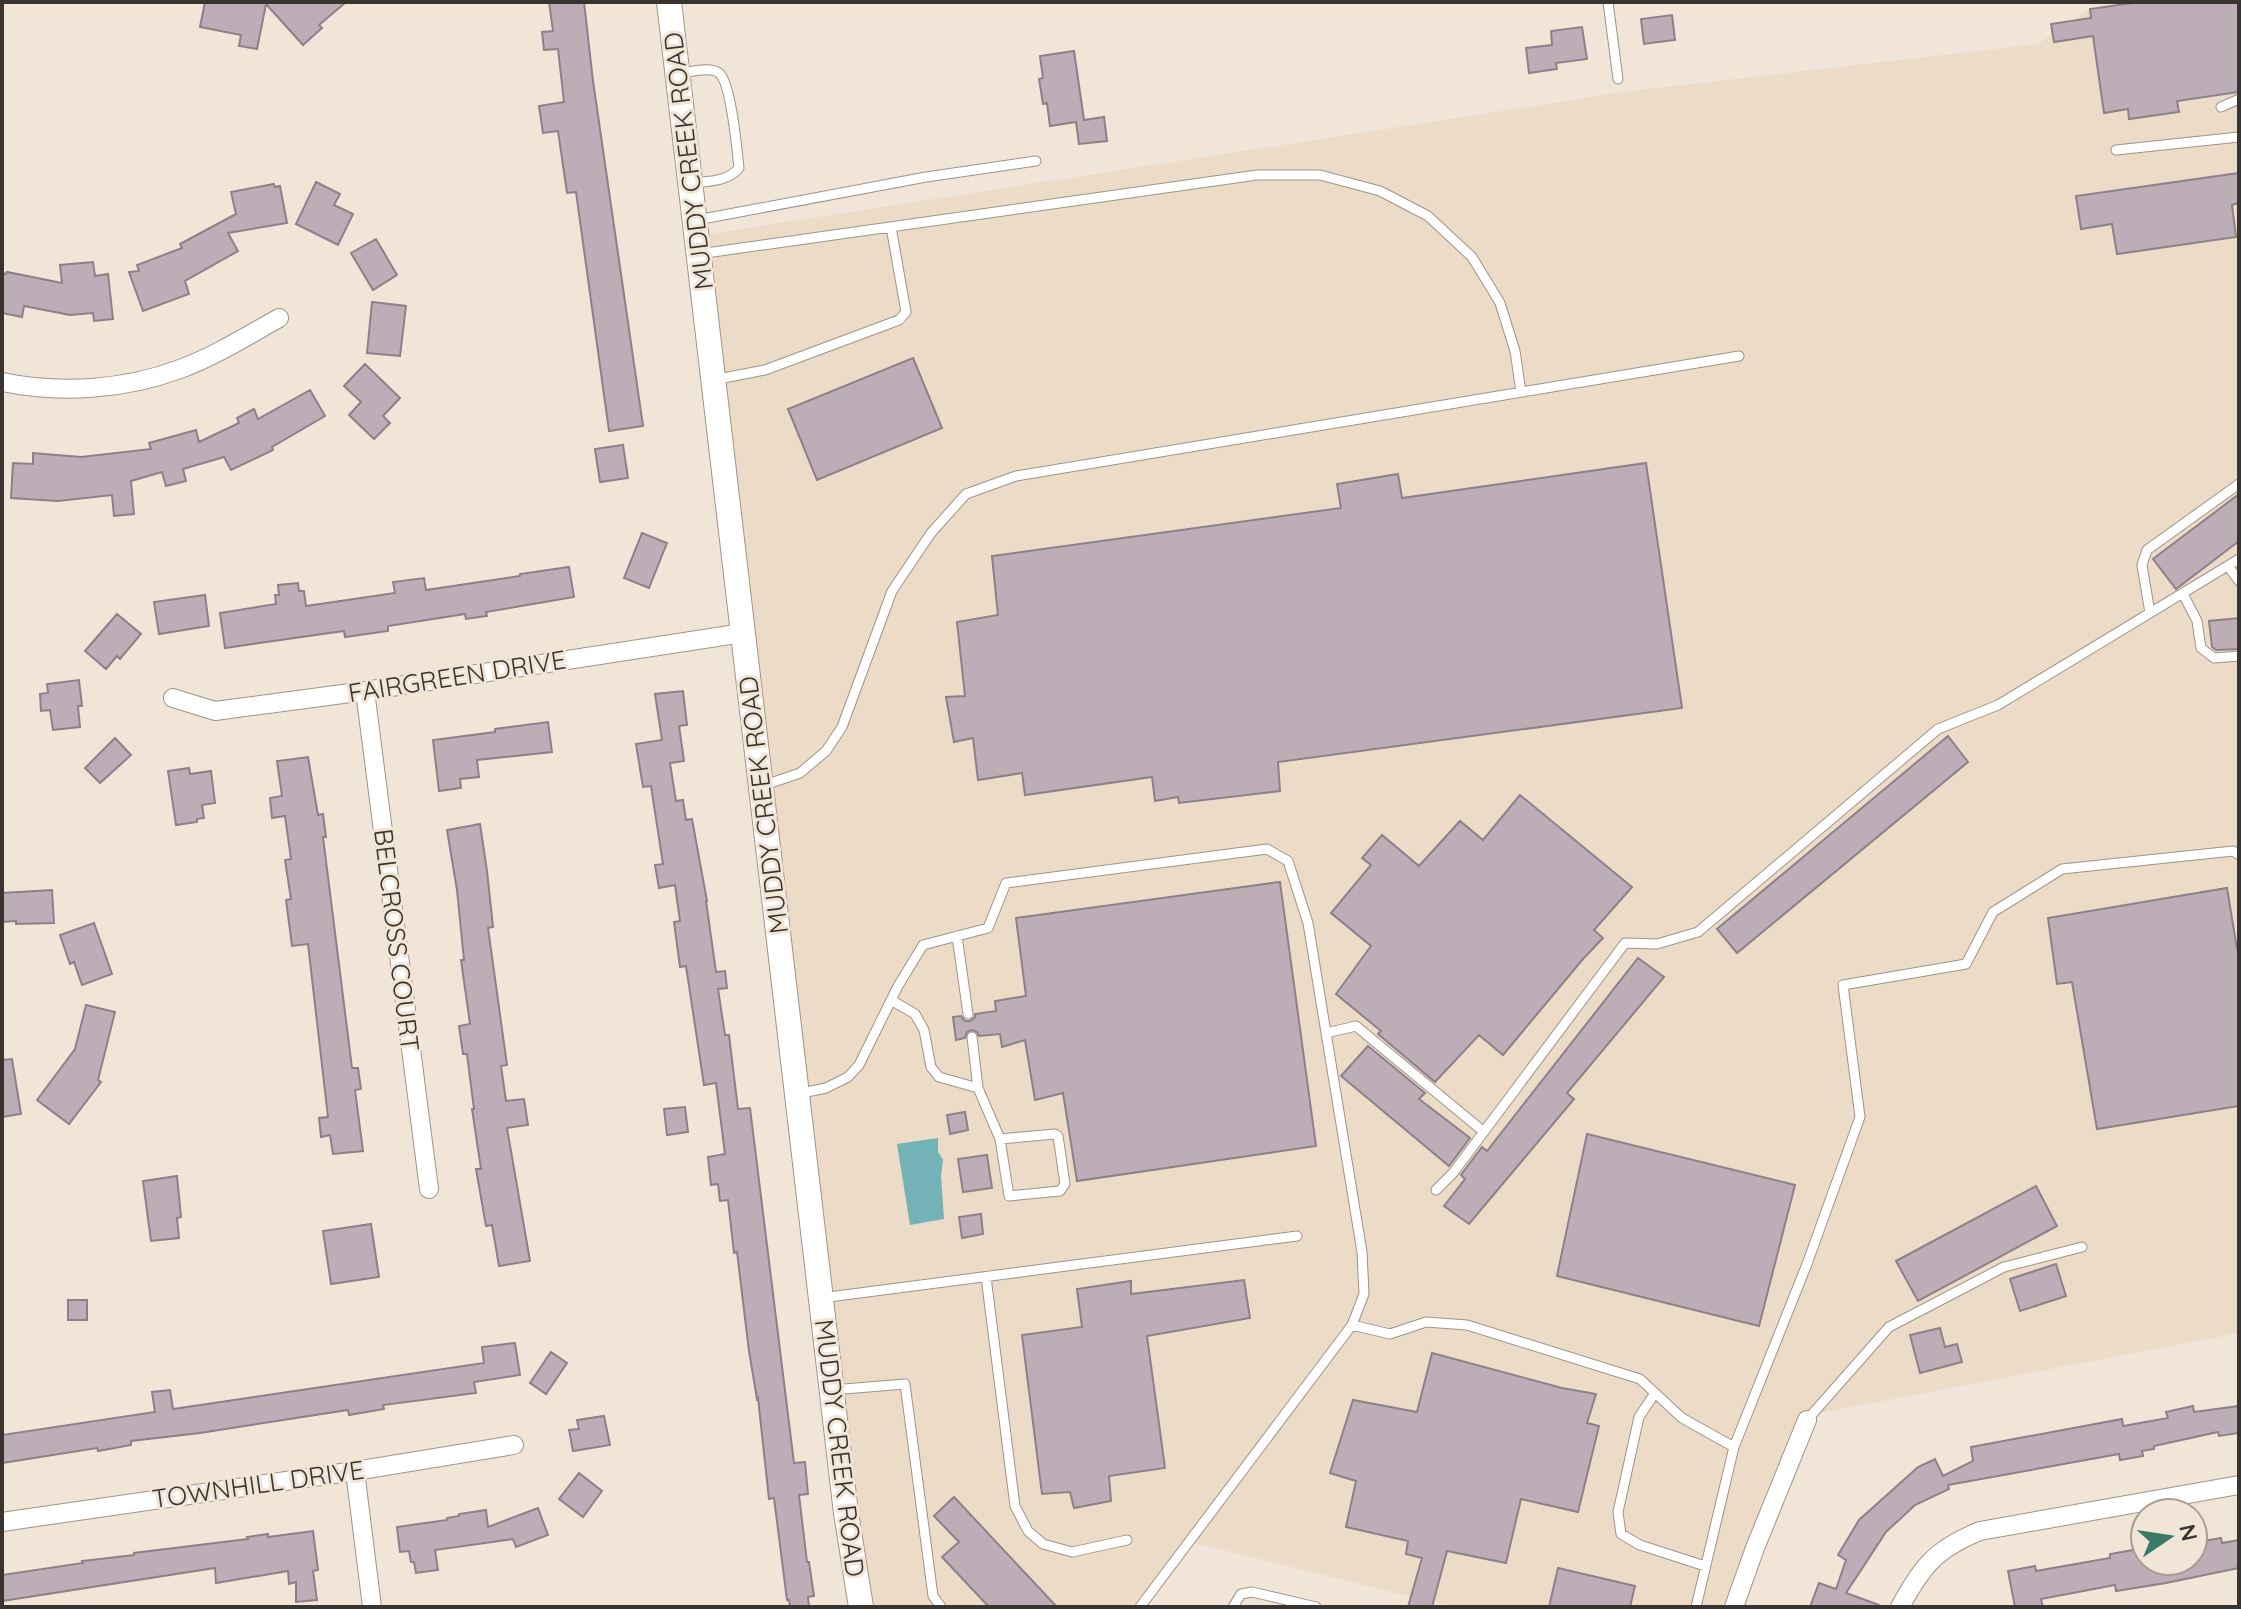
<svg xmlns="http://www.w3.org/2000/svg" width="2241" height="1609" viewBox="0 0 2241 1609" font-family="Quicksand,sans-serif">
<rect width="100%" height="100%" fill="#f1e5d8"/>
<path fill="#ecdbc7" d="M2139,2H2239V1333L1820,1413L1807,1420L1734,1607H1453L1190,1542L1140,1607H861L696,236L1630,91L2038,44L2090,9Z"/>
<path fill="#73b2b6" d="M938,1138V1152L943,1160L941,1176L944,1219L910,1225L897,1144Z"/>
<path fill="#bcadb7" stroke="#8e8089" stroke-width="2" d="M205,2H346L319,25L322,28L303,45L266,4L257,49L239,46L241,35L200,27Z
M549,2H584L593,81L643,426L609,431L576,192L567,193L558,131L543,133L539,106L564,102L558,49L544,50L542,32L553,31Z
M2139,2H2239V92L2177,101L2179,112L2129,119L2128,109L2104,113L2093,36L2054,42L2051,24L2091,18L2090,9Z
M1672,15L1675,40L1644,44L1641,19Z
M1582,27L1587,59L1556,63L1557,69L1529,73L1526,48L1552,45L1551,31Z
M1074,51L1084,120L1104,117L1107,141L1079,144L1076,122L1050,126L1047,103L1043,104L1039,79L1043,78L1040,56Z
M2239,173V203L2232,205L2236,237L2117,254L2112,224L2081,229L2076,196Z
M316,182L340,194L334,205L353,214L338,245L296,224Z
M274,184L275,187L280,186L287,223L228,233L238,251L185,281L189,294L143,311L129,272L139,271L137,265L182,248L180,244L236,214L231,192Z
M376,239L397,275L373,290L351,253Z
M93,262L95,276L108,274L113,319L94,321L93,313L70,315L24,306L22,317L2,313V273L6,274L7,272L62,283L60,265Z
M372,302L406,306L400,356L367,353Z
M913,358L942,428L817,480L788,409Z
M365,364L400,398L383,416L390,423L374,439L349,415L361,402L344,386Z
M310,390L325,416L272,447L273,450L231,470L224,457L183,469L186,481L166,486L162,472L131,481L134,514L114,516L112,495L58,501L11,498L13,463L33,464V453L81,457L151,449L149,443L196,430L199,442L239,423L237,418L254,409L258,419Z
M623,445L628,478L600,482L595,449Z
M1646,463L1682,708L1278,762L1280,791L1179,803L1178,797L1155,801L1152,777L1025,795L1022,773L978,780L973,738L954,742L946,697L965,696L957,622L998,615L992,556L1341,508L1337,484L1398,474L1402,498Z
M2239,494V541L2176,589L2153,559Z
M642,533L667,543L649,588L624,578Z
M569,567L574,597L486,612L487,616L466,619L465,614L388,626V631L345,637L344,631L225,648L220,613L276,604L275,595H279L278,585L298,583L299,591H304L306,606L395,593L393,582L424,578L426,590L520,576V574Z
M205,595L209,626L159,634L154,602Z
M117,614L141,634L120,659L117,656L106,669L85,651Z
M2239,618V649L2216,650L2212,647L2209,621Z
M79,680L82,706H78L80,727L53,730L50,710L41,711L40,694L48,693L47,684Z
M683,691L687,725L679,726L684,761L670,763L676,801L683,800L686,820L692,819L707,901H706L716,972L725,971L727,988L718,989L725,1035H729L738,1109L750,1108L794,1463L805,1462L808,1494L799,1495L807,1562H809L814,1596L808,1597L809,1607H790L789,1600H787L774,1498L769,1499L758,1398L757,1399L749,1351L737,1252L734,1253L728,1200L720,1201L718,1184L711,1185L708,1157L725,1154L716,1083L704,1085L686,966L680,967L674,922L680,921L675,885L659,888L655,865L663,864L651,786L643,787L636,744L662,740L655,694Z
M548,722L552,752L477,760L479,777L460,779L461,788L439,791L433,740L495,732V729Z
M1948,736L1968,762L1737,953L1717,929Z
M115,738L131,755L100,783L85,768Z
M308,757L318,815L323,814L326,837H323L352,1068H358L361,1089L355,1090L363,1151L333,1154L330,1135L321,1137L319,1118L328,1117L308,944L292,946L286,900L291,899L285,860L291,859L285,816L272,818L270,798L282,796L277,761Z
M189,768L190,774L211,771L215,803L202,805L204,818L197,819V822L176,825L168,771Z
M1520,795L1632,887L1594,930L1603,938L1583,959L1503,1055L1479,1035L1435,1082L1378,1034L1381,1031L1336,994L1371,946L1331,913L1371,865L1362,858L1382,835L1419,866L1460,821L1483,840Z
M480,824L487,871L493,927L488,928L507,1065L501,1066L506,1101L524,1099L528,1125L507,1128L530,1261L499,1266L492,1225L486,1226L476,1169H481L472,1109H474L467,1054H463L459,1026L470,1024L461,960H464L457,890L447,830Z
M1280,882L1316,1146L1077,1181L1063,1093L1035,1100L1025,1040L1002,1047L1000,1034L979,1036L977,1032L972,1030L967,1032L965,1038L956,1040L953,1017L961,1016L965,1021H970L975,1017V1014L996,1011L995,1001L1026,996L1016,918Z
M2227,888L2237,949H2239V1106L2097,1129L2072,982L2057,984L2048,918Z
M52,890L54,923L16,924V921L2,922V893Z
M94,923L112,974L82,985L74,962L70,964L60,935Z
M1638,958L1664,977L1567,1093L1574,1099L1469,1224L1444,1206L1465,1179L1461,1175L1482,1147L1487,1151Z
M86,1005L115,1012L98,1080L101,1082L69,1124L37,1100L75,1049Z
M1368,1046L1425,1093L1419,1099L1470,1138L1449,1166L1341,1076Z
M12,1059L21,1114L2,1117V1060Z
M685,1107L688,1132L667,1135L664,1109Z
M965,1112L968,1130L950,1134L947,1115Z
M1587,1134L1795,1185L1759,1326L1557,1276Z
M987,1155L992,1188L963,1192L958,1159Z
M177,1176L181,1217L177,1218L179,1238L151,1241L143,1181Z
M2036,1186L2057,1226L1918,1301L1896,1261Z
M981,1214L983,1234L962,1238L959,1217Z
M371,1224L379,1277L331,1284L323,1231Z
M2056,1264L2066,1296L2020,1311L2010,1279Z
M1244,1280L1250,1318L1147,1336L1165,1468L1109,1476L1111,1501L1074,1508L1070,1492L1042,1494L1022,1335L1082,1327L1077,1289L1131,1281V1294Z
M68,1300H87V1320H68Z
M1940,1328L1945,1347L1957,1344L1962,1362L1920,1373L1910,1335Z
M515,1343L520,1375L474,1382L476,1393L383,1405L384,1409L349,1415L348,1410L200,1433L131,1441V1445L98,1451L97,1448L2,1463V1435L155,1412L152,1392L170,1390L173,1409L484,1363L482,1347Z
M551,1352L567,1363L546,1394L530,1383Z
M1432,1353L1562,1388L1596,1394L1587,1423L1599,1426L1578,1512L1521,1499L1506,1563L1447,1551L1432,1607H1408L1422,1558L1406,1554L1408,1541L1346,1527L1356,1481L1330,1473L1353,1400L1417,1412Z
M2193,1406L2194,1412L2239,1406V1433L2219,1436L2218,1432L2154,1446V1449L2142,1451L2143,1456L2120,1460L2119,1454L1948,1485L1949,1489L1915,1505L1886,1532L1846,1593L1879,1605V1607H1810L1819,1583L1836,1589L1846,1560L1838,1555L1859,1520L1918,1467L1935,1459L1943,1476L1973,1461L1971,1447L2122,1419L2123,1426L2168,1418L2166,1412Z
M604,1416L610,1445L573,1451L569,1430L579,1429L577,1420Z
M579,1473L602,1491L583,1517L559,1499Z
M954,1497L1057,1607H989L942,1557L959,1542L934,1516Z
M538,1508L548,1535L516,1547L513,1539L435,1550L438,1570L416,1573L414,1562H411L409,1551L400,1552L397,1527L447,1520V1518L459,1516V1514L486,1510L488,1527Z
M313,1531L318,1570L313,1571L317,1600L296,1602V1582L289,1584L288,1571L216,1583L215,1568L2,1601V1575L83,1563L82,1561L134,1555V1553L248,1539L247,1537L268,1534V1537Z
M2221,1538L2222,1543L2239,1540V1568L2166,1583L2116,1591L2115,1585L2041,1599L2043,1607H2015L2008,1571L2035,1566L2036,1571L2110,1558V1554L2139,1549L2142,1561H2193V1543Z
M1558,1568L1635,1586L1630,1607H1549Z"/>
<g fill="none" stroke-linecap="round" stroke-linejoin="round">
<g stroke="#9f9488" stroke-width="11">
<path id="lane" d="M1608,2L1618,79
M681,73C691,72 710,66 719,73C731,82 737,150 739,168C727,182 709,181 692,183
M2221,107L2239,99
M2116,150L2239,137
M697,220L926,177L1036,161
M699,254L1257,175H1320L1380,191L1428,216L1472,257L1500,303L1515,351L1521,392
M713,380L765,370L899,320L906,312L891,227
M2228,566L2239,581
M2183,594L2197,621L2201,648L2214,658L2239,656
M2150,613L2142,565L2147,550L2239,484
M762,786L800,773L826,751L842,727L892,591L931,533L966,494L1016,476L1739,356
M957,936L968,1014
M891,1000L915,1014L924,1030L931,1067L939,1077L978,1088
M1326,1033L1356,1026L1484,1132
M972,1037L978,1088L1000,1139L1055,1134L1058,1136L1065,1184L1060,1191L1009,1196L1000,1139
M797,1094L826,1088L848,1077L859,1065L898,986L923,945L988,928L1006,883L1267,849L1288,861L1308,923L1362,1252L1364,1294L1352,1325L1140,1607
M1436,1190L1453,1173L1625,943L1657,944L1698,932L1938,729L1998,705L2239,559
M986,1277L1015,1506L1028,1531L1043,1544L1072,1552L1127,1540
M821,1298L1297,1236
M1352,1325L1390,1334L1426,1322L1467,1325L1640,1379L1682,1418L1734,1447
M832,1390L905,1384L933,1596L941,1607
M1655,1393L1639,1417L1618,1512L1621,1534L1640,1545L1705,1566
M1807,1420L1889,1327L2004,1267L2082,1247
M1233,1607L1241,1594L1252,1592L1316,1607
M1696,1607L1734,1447L1807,1264L1860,1117L1843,985L1966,964L1993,912L2062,869L2233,851L2239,855"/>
</g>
<g stroke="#9f9488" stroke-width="20">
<path id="street" d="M2,382C60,394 124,390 180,369C215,356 247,336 279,318
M365,691L429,1189
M173,698L215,711L365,691L743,633
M355,1471L372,1607
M2,1522L355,1471L514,1445
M1734,1607L1755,1548L1807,1420
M1900,1607C1922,1566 1936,1549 1980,1531L2239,1485"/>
</g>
<g stroke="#9f9488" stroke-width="26">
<path id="secondary" d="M669,2L846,1513L861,1607"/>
</g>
<use href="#lane" stroke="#fff" stroke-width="9"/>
<use href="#street" stroke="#fff" stroke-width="18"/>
<use href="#secondary" stroke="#fff" stroke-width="24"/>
</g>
<g text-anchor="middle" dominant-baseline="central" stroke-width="6" stroke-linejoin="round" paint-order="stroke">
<g font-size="26" fill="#39342f" stroke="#f1e5d8">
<text transform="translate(688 161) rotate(-97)">MUDDY CREEK ROAD</text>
<text transform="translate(457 676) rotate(-9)">FAIRGREEN DRIVE</text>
<text transform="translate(763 805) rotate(-97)">MUDDY CREEK ROAD</text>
<text transform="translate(397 940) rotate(83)">BELCROSS COURT</text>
<text transform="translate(840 1448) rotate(83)">MUDDY CREEK ROAD</text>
<text transform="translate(258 1484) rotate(-8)">TOWNHILL DRIVE</text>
</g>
</g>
<rect width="2241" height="1609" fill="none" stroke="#39342f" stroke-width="8"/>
<g transform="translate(2169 1537) rotate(77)"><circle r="38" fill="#f1e5d8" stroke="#a79e94" stroke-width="2"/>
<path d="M0-6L14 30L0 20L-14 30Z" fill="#3b7a67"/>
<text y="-12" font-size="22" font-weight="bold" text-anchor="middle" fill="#39342f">N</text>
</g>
</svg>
